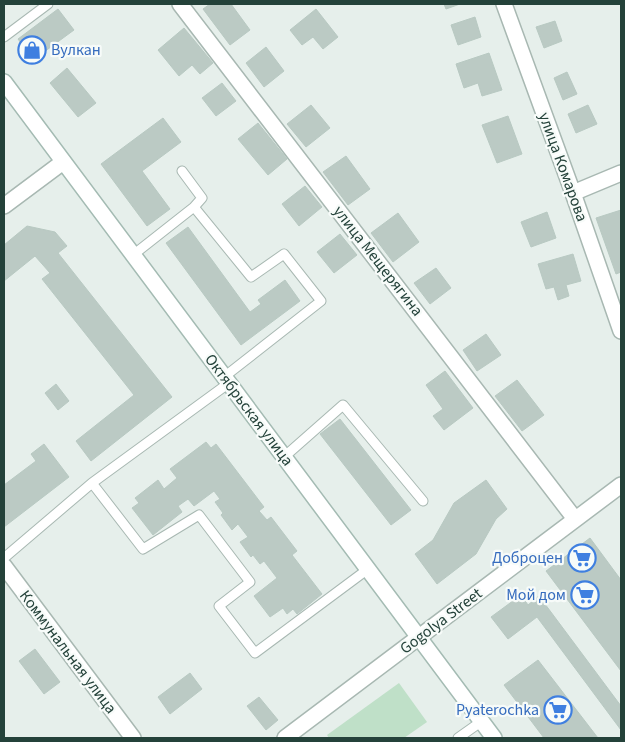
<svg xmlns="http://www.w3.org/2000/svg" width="625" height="742" viewBox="0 0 625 742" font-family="'Source Sans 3',sans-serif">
<rect width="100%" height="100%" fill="#e6efeb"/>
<path fill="#bfe0c8" d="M399,683L427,722L404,738H329L327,735Z"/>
<path fill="#bbcac4" stroke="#b8c9c2" d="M210,4H231L250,30L230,45L203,9Z
M444,4H460L446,9Z
M58,9L74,30L33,60L18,39Z
M316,9L338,37L323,49L313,37L302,45L290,30Z
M475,17L481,37L458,45L451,25Z
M555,21L562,41L544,48L536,27Z
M184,28L213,63L200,74L192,65L179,76L158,50Z
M266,47L284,71L264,87L246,63Z
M489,53L502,90L482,96L478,83L464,88L456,64Z
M67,68L96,103L78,117L50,83Z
M567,72L577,94L563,100L554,78Z
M222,83L236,101L216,116L202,98Z
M311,105L330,128L306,147L287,124Z
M588,105L597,124L576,133L568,114Z
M508,116L522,154L497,163L482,125Z
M163,118L181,142L142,171L170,209L147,226L101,164Z
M258,123L287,159L268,175L238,139Z
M346,156L370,189L348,205L323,172Z
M305,186L322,207L299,226L282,204Z
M621,210V272L616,274L596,218Z
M547,212L556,238L531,247L521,222Z
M398,213L419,242L393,262L371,233Z
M27,226L55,232L67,246L58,253L172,397L91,461L76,441L134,395L42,279L50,273L35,256L4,281V245Z
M188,227L250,312L261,304L258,300L285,280L300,301L241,345L166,243Z
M340,234L357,255L334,273L317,252Z
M573,254L581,281L566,285L569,296L558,300L554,287L546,289L538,264Z
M436,268L451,288L430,304L414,283Z
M486,334L501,355L477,371L463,350Z
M445,371L473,408L444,430L433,416L443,409L426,385Z
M517,380L544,415L522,431L495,396Z
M56,384L69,401L58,410L45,393Z
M340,419L411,510L391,525L320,434Z
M206,442L211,448L216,444L264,507L259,511L267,520L271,517L297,551L292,555L322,594L297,614L293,609L287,614L283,608L270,617L254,596L277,578L264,561L260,564L253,555L251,557L240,542L248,537L238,524L232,530L221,515L223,513L215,502L220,499L214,491L194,506L188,499L178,506L182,512L153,535L132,508L139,503L135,498L158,480L164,489L177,478L170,469Z
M44,444L69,477L4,527V485L36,461L31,454Z
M486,480L507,509L496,519L476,554L437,584L415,554L433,540L454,503Z
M590,538L621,580V671L546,571Z
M521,595L528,605L539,596L621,706V730L537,617L508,639L491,617Z
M35,649L60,682L44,694L19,661Z
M538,660L598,738H544L504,685Z
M190,673L202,689L170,714L158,697Z
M259,697L278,720L266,730L247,706Z"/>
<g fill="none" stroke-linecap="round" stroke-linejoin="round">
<g stroke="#a8b8b2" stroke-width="11">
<path id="service" d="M4,37L48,4
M194,207L251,277L284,254L321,301L224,377
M133,255L194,207L202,198L182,171
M284,457L343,405L423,501
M92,483L143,549L199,515L250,582L219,606L255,653L368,569
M4,558L92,483L229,383
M458,738L482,721"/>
</g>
<g stroke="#a8b8b2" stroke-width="18">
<path id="minor" d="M180,4L575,519
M573,193L621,331
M4,566L133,738
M285,738L621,485"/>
</g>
<g stroke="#a8b8b2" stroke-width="18">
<path id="tertiary" d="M504,4L573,193L621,173
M4,206L63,162"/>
</g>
<g stroke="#a4bbb3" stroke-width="18">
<path id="secondary" d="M4,82L494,738"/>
</g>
<use href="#service" stroke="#fff" stroke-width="9"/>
<use href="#minor" stroke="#fff" stroke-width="15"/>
<use href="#tertiary" stroke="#fff" stroke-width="15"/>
<use href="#secondary" stroke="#fff" stroke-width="15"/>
</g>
<defs>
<g id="shop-ring" transform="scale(1.4375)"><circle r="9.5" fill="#f7fbf9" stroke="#3f7fe0" stroke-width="1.5"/><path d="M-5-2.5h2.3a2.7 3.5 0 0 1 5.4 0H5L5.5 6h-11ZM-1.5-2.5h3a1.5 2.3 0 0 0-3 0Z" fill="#3f7fe0"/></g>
<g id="supermarket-ring" transform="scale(1.4375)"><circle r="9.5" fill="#f7fbf9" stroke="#3f7fe0" stroke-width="1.5"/><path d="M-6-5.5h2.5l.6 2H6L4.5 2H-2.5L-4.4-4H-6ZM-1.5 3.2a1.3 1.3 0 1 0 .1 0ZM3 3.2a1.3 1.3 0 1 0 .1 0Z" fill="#3f7fe0"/></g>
</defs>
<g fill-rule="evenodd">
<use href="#shop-ring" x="32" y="50"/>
<use href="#supermarket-ring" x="582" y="558"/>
<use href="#supermarket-ring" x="585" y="595"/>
<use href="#supermarket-ring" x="558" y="710"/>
</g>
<g text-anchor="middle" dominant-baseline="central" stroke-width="4.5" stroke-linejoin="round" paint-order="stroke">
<g font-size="16" fill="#366cbe" stroke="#f7fbf9" text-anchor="end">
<text x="51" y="50" text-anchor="start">Вулкан</text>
<text x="563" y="558">Доброцен</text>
<text x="566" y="595">Мой дом</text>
<text x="539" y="710">Pyaterochka</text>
</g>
<g font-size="16" fill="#24423a" stroke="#f7fbf9">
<text transform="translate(563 167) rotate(70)">улица Комарова</text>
<text transform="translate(378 261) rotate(52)">улица Мещерягина</text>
<text transform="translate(249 410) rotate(53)">Октябрьская улица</text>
<text transform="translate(441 621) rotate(-37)">Gogolya Street</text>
<text transform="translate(68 652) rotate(53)">Коммунальная улица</text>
</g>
</g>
<rect width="625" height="742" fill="none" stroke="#24423a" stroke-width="10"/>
</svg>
